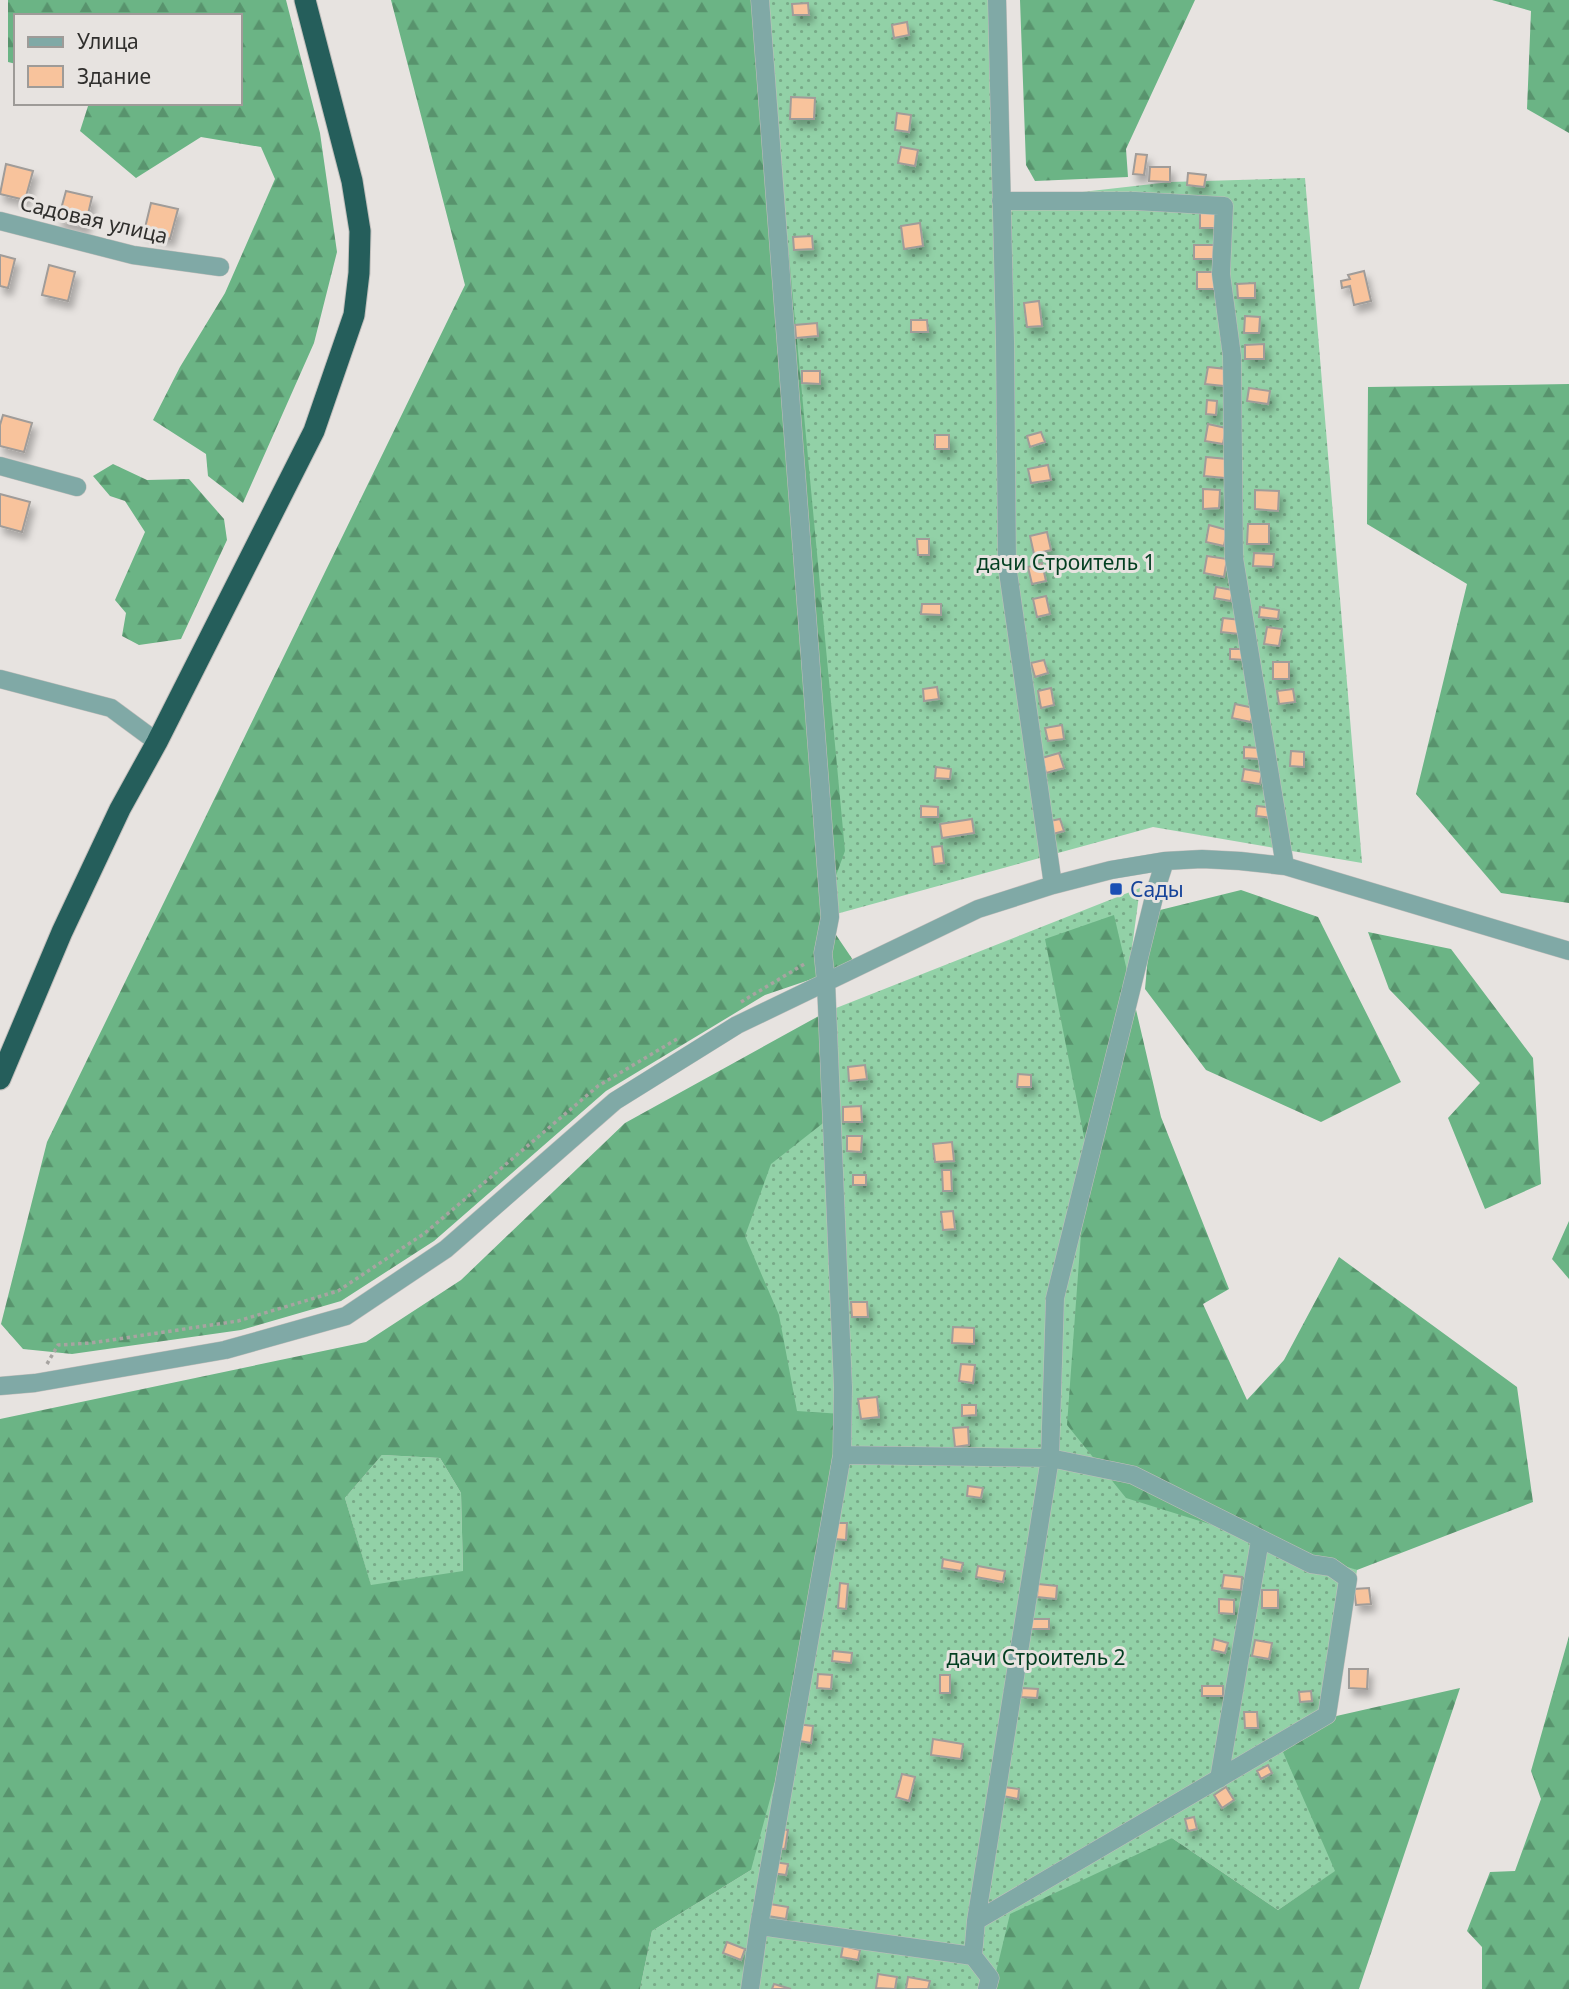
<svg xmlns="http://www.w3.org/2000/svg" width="1569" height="1989" viewBox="0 0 1569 1989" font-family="'Noto Sans',sans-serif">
<defs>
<pattern id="grass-dots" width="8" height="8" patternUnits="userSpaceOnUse" patternTransform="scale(1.75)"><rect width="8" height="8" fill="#92d1a7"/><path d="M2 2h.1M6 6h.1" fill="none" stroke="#78aa88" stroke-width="1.8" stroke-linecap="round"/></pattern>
<pattern id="forest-firs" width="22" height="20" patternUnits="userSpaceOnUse" patternTransform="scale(1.75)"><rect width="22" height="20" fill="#6bb485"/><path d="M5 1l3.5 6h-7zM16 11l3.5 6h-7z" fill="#58936d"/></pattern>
<filter id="shadow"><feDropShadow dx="4" dy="7" stdDeviation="3.5" flood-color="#0004"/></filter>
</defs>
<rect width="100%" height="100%" fill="#e7e3e0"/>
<path fill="url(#grass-dots)" d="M757,0H996L1002,201L1170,182L1305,178L1362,863L1153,827L818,919Z
M1140,888L1068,1425L1357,1570L1340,1689L1332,1717L1284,1752L1336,1871L1278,1910L1172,1838L991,1989H640L652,1931L751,1870L716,1218L826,1012Z
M382,1455L440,1458L461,1493L463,1572L371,1586L345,1498Z"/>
<path fill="url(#forest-firs)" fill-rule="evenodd" d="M8,0H286L320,133L337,252L314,343L243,503L208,476L206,454L153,420L180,367L225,293L275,179L261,147L201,137L136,178L80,131L89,103H240V16H16V64L8,62Z
M391,0H765L845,851L823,911L832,929L853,960L815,978L765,995L606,1091L434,1241L341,1301L241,1330L72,1354L23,1349L1,1324L47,1142L465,285Z
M1020,0H1195L1126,149L1128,177L1035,181L1026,165Z
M1492,0H1569V133L1527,109L1531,11Z
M1569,384V903L1501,893L1416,794L1467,584L1367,524L1368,387Z
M113,464L147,480L189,479L224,519L227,540L181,639L139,645L122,636L126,613L115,600L145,532L125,501L110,496L93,476Z
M1241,890L1318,917L1401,1082L1321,1122L1206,1070L1145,989L1152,912Z
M1114,915L1161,1117L1229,1289L1203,1304L1247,1400L1284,1360L1339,1257L1517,1387L1533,1502L1357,1570L1126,1498L1067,1425L1087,1152L1045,939Z
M1368,932L1451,949L1533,1058L1541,1184L1485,1209L1448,1118L1480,1083L1389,989Z
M826,1012L827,1120L771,1164L745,1236L779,1315L797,1411L842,1414L844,1472L824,1502L823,1565L816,1628L751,1870L652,1931L640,1989H0V1419L366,1342L461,1280L625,1123ZM382,1455L440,1458L461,1493L463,1571L371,1585L345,1498Z
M1569,1221V1279L1552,1259Z
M1569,1636V1989H1482V1947L1467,1931L1490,1872L1515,1871L1541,1799L1531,1771Z
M1460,1688L1359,1989H992L1010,1914L1172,1838L1278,1910L1335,1871L1283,1752L1332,1717Z"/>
<path fill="#f8c39c" stroke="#a09c99" stroke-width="2" filter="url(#shadow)" d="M808,3L809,15H793L792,4Z
M907,22L909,35L894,38L892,25Z
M791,97L815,98L814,119H790Z
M897,113L911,115L909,132L895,130Z
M901,147L918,150L915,166L898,163Z
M1136,154L1147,155L1144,175L1133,174Z
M6,164L33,171L25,200L0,194Z
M1150,167H1170V182L1149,181Z
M1188,173L1206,175L1204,187L1187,185Z
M66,191L92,197L85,227L58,220Z
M151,203L178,209L170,239L144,232Z
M1200,212H1215V228H1200Z
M920,223L923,246L904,249L901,226Z
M812,236L813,249L794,250L793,237Z
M1194,245H1214L1213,259H1194Z
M0,255L15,259L8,288L0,286Z
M49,265L75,272L68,301L42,295Z
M1364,271L1371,301L1354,305L1350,286L1342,288L1341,281L1350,279L1348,275Z
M1197,272H1216V289H1197Z
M1255,283V298H1238L1237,284Z
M1039,301L1042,326L1027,327L1024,303Z
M1245,316L1260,317L1259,333H1244Z
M911,320H927L928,332H911Z
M817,323L818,336L796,338L795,325Z
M1264,344V359H1245V345Z
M1208,367L1226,369L1224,386L1205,384Z
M802,371H820V384L802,383Z
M1249,388L1270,391L1268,404L1247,401Z
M1207,400L1217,401L1216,415L1206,414Z
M3,415L32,423L24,452L0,446V425Z
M1208,424L1226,428L1223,444L1205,441Z
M1041,432L1045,442L1030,447L1027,436Z
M935,435H949V449H935Z
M1206,457L1227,459L1225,478L1204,476Z
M1048,465L1051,480L1031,483L1028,469Z
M1203,489L1220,490L1219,508L1203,509Z
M1255,490L1279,491L1278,511L1255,509Z
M0,494L30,502L22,532L0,526Z
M1248,524H1269V544H1247Z
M1209,525L1227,530L1224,546L1206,542Z
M1047,532L1051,550L1034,554L1030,536Z
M917,539H929V555H918Z
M1254,553L1274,554L1273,567L1253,566Z
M1207,556L1227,559L1224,577L1204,573Z
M1042,563L1046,581L1032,584L1028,567Z
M1216,587L1233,590L1231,601L1214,598Z
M1046,596L1050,614L1037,617L1033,599Z
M922,604H941V615L921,614Z
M1260,607L1279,610L1278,619L1259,617Z
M1223,618L1241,620L1240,634L1221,632Z
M1267,627L1282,629L1279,646L1264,644Z
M1230,649H1245V660L1230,659Z
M1044,660L1048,673L1035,677L1031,663Z
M1273,662H1289V679H1273Z
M937,687L939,699L924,701L923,689Z
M1051,688L1054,705L1041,708L1038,691Z
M1293,689L1295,702L1279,704L1277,691Z
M1235,704L1254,708L1251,722L1232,718Z
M1062,725L1064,739L1048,741L1045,728Z
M1244,747L1260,748L1259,759L1244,758Z
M1291,751L1304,752V767L1290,766Z
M1059,753L1064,768L1046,773L1042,758Z
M936,767L951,769L950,779L935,778Z
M1244,769L1262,772L1260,784L1242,781Z
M921,806L938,807V817H921Z
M1257,806L1274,808L1273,818L1256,816Z
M972,819L974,833L942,838L940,824Z
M1060,819L1064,831L1053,834L1050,821Z
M942,846L944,863L934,864L932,847Z
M865,1065L867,1079L849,1081L848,1067Z
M1018,1074L1031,1075V1087H1017Z
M861,1106L862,1122H843V1107Z
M847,1136H862L861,1152L847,1151Z
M952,1142L954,1161L935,1162L933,1144Z
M942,1170H951L952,1191H943Z
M853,1175H866V1185H853Z
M953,1211L955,1229L943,1230L941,1212Z
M851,1302H867L868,1317H852Z
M953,1327L974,1328V1344L952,1343Z
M961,1364L975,1365L973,1383L959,1381Z
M877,1397L879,1417L861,1419L858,1399Z
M962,1405H976V1415L962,1416Z
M968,1427L969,1445L955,1447L953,1428Z
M968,1486L983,1488L981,1498L967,1496Z
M834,1523H847L846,1540L834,1539Z
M943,1559L963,1563L961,1571L942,1568Z
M978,1566L1005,1571L1003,1582L976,1577Z
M1224,1575L1242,1577L1241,1590L1222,1588Z
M840,1583L848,1584L846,1609L838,1608Z
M1038,1584L1057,1586L1056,1599L1037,1597Z
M1369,1588L1371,1604L1356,1605L1354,1589Z
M1262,1590H1278V1608H1262Z
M1219,1599L1234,1600V1614L1219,1613Z
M1031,1619H1049V1629H1031Z
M1214,1639L1228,1643L1225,1653L1212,1650Z
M1255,1640L1272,1643L1269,1659L1252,1656Z
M833,1651L852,1653L851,1663L832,1661Z
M1349,1669H1368L1367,1689L1349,1688Z
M818,1674L832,1675L831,1689L817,1688Z
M940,1675H950V1693H940Z
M1202,1686H1223V1696H1202Z
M1022,1688L1038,1689L1037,1698L1021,1697Z
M1311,1691L1312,1701L1300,1702L1299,1692Z
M1244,1712H1257L1258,1728H1245Z
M796,1724L813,1726L811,1743L794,1740Z
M933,1739L963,1744L961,1759L931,1755Z
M1268,1765L1272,1773L1261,1779L1257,1771Z
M902,1774L915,1777L909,1801L896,1797Z
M1004,1787L1019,1789L1018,1799L1003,1796Z
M1226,1787L1234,1800L1222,1808L1214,1795Z
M1194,1817L1197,1829L1188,1831L1185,1819Z
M778,1829L788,1830L785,1849L776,1848Z
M774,1862L788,1864L786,1875L772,1873Z
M770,1904L788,1907L786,1919L768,1916Z
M727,1942L745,1949L741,1960L723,1953Z
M843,1946L860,1950L858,1960L841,1957Z
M878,1974L897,1977L895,1989L876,1988Z
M908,1977L930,1981L928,1989H906Z
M774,1984L791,1989H772Z"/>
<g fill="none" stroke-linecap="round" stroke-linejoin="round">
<g stroke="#c2bfbc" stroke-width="19">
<path id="minor" d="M997,0L1005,342L1007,565L1053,885
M1001,201H1135L1224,206L1221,274L1232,356L1234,558L1285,866
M0,221L133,255L220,267
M0,466L77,487
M0,679L111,708L157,742
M0,1386L35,1383L225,1350L346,1316L446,1249L615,1101L737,1025L978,909L1053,885L1111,870L1165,861L1202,859L1240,861L1285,866L1569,951
M842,1455L1050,1458L1133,1475L1311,1564L1331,1567L1348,1579L1327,1715L976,1921
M1219,1779L1260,1540
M759,1926L973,1956
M750,1989L759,1926L842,1455L843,1387L826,982L823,953L830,917L760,0
M987,1989L990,1978L973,1956L976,1921L1050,1458L1055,1298L1156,889L1165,861"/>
</g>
<g stroke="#c2bfbc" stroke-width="23">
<path id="highway" d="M0,1079L62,932L120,809L157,742L314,431L354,315L359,273L360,231L352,181L305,0"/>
</g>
<path stroke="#a7a4a1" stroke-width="3.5" stroke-dasharray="3.5 3.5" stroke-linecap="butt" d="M741,1002L806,963
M47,1364L58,1345L91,1343L238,1321L338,1291L425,1233L598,1086L677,1039"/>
<use href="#minor" stroke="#80a9a6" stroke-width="18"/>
<use href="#highway" stroke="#255e5b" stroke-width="21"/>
</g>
<rect fill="#1a4fb4" stroke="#e7e3e0" stroke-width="2.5" x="1109" y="882" width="14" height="14" rx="3.5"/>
<g text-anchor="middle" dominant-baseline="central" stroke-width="6" stroke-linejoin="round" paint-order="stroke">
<g font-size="21" fill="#302f2d" stroke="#e7e3e0">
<text transform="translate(94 219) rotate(13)">Садовая улица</text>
</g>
<g font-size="21" fill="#033f21" stroke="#e7e3e0">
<text x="1066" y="562">дачи Строитель 1</text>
<text x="1036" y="1657">дачи Строитель 2</text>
</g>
<g font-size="21" fill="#164399" stroke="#e7e3e0" text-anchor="start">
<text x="1130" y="889">Сады</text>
</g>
</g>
<rect x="14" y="14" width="228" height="91" fill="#e7e3e0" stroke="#9e9b98" stroke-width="2"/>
<rect x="28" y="37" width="35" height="10" fill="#80a9a6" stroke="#9e9b98" stroke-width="2"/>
<text x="77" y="49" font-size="21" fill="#302f2d">Улица</text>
<rect x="28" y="66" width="35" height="21" fill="#f8c39c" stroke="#9e9b98" stroke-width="2"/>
<text x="77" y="84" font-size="21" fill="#302f2d">Здание</text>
</svg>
